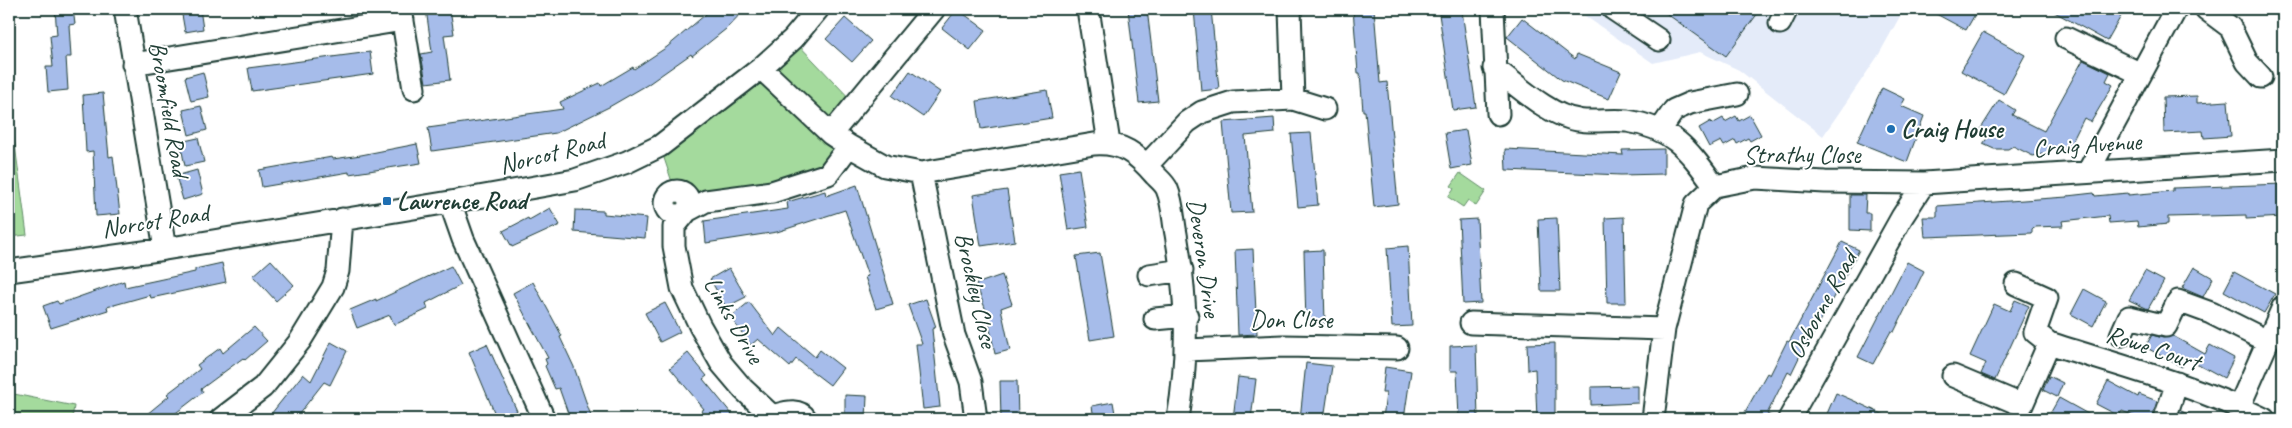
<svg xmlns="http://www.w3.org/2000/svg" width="2292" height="428" viewBox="0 0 2292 428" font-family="Caveat,sans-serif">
<rect width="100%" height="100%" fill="#fff"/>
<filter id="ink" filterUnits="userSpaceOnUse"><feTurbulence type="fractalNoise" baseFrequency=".02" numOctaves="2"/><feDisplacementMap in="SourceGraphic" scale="10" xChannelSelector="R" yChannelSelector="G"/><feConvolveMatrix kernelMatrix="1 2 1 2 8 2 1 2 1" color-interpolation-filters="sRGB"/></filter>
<g filter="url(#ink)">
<path fill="#e4ebf9" d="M1575,9H1904L1878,56L1823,136L1739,70L1700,52L1653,63Z"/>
<path fill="#a4da9d" stroke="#628c68" d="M793,39L855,104L831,134L849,146L828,174L676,216L668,213L664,203L667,196L675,191L660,146Z
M9,100L27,235L9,237Z
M1460,173L1486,191L1476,206L1468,200L1463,207L1448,197L1454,188L1451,186Z
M9,393L74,406L72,419H9Z"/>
<path fill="#a6bcea" stroke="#1f3d34" d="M55,9H73L75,24L69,25L71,57H66L68,90L48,92L46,67H53L50,36L57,35Z
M181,9H200L203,29L185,32Z
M426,9H450L454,34L444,35L450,80L426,83L421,54L432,52Z
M712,9H745L726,29L692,56L691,54L647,85L609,107L556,133L432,151L428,128L563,109L560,102L600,83L601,86L633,67L634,69L667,47Z
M957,9L986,30L970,50L942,28Z
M1128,9H1147L1158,101L1139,103Z
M1194,9H1211L1219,89L1201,91Z
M1353,9H1374L1380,83L1387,82L1398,204L1374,207L1365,111H1363L1360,73H1358Z
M1660,9H1761L1726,56Z
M1927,9H1978L1966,30Z
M2049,9H2125L2107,41Z
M1462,11L1476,107L1453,110L1439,14Z
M845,18L871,41L852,62L826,39Z
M1522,18L1575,59L1577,54L1621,72L1609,99L1562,80L1507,37Z
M1983,32L2025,55L2004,94L1961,71Z
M370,52L373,74L252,91L248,68Z
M2083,60L2110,73L2106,81L2113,85L2091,122L2084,118L2067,152L2054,146L2048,153L2033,156L2013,146L2008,149H1994L1983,144L1990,134L1980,130L1999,100L2015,110L2012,115L2044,131Z
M910,71L940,92L923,117L892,96Z
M203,72L209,97L191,101L185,77Z
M1882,88L1905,99L1901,106L1924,116L1907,162L1857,142Z
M1047,90L1052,118L981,129L977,101Z
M103,93L109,157L113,156L120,214L96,216L93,151L86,152L83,95Z
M2197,96V103L2228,101L2231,136L2204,138L2203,131L2164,133L2163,97Z
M201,106L207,130L189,135L183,110Z
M1750,115L1761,135L1750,141L1748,138L1737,144L1735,140L1724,146L1721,141L1709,147L1699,128L1711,121L1712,124L1723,118L1725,122L1736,116L1739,121Z
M1274,118L1275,133L1245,136L1252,212L1231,213L1223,122Z
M1466,130L1472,165L1451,169L1445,133Z
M1311,133L1318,205L1298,207L1291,134Z
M198,138L204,162L185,166L180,142Z
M417,144L421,163L349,174V172L262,187L259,170L332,157L333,159L361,155Z
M1505,149L1623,155L1622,150L1664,149V174L1621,175L1506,170Z
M1079,169L1088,227L1068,230L1059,172Z
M197,170L203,194L183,200L176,176Z
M2283,184V217L2246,219V215L2168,217V224L2138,227L2137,221L2109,223L2108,216L2062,221L2063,226L2034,227L2032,229V233L1925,237L1923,217H1937V206L2067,197V196L2094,193L2095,196L2128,193V195L2173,191V188Z
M857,185L893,304L876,309L865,277L868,276L845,210L777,232L706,243L704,221L788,209L787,202L825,191L826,196Z
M1007,190L1015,241L981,246L973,195Z
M1850,195H1866L1865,213H1870V231L1850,230Z
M550,208L560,225L512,247L503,231L528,218L529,220Z
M575,210L604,211V214L647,218L645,238L574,232Z
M1624,217L1626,303H1607L1605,218Z
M1557,218L1560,291H1541L1538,219Z
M1477,219L1481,303L1463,304L1459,220Z
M1842,242L1859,250L1809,342L1807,341L1791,374L1788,372L1767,414L1777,419H1741L1767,373L1770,375L1787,341L1789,342Z
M1408,246L1412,326L1392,327L1387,248Z
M1253,249L1257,334L1238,335L1235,250Z
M1323,250L1325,323L1306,324L1304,251Z
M1100,253L1114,336L1090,340L1076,256Z
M271,260L294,285L276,301L253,276Z
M1907,262L1924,271L1894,332L1891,331L1873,364L1858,357Z
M222,263L226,282L151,298L150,295L107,307L108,310L51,328L43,306L57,301L59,304L124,281L125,287L195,272V269Z
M451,266L461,285L426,303L428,309L394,325L390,315L357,328L350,310L376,299V301Z
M2194,267L2213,278L2203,297L2182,288Z
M729,268L746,297L726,307L710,279Z
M2145,271L2164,281L2148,309L2129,300Z
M2234,272L2275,294L2264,313L2224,291Z
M1002,275L1012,304L1001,308L1010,350L995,354L989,324H991L976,284Z
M533,282L562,336L560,337L574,367L592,419H570L559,388L555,389L545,366L547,364L545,359L548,358L513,293Z
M2084,289L2106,301L2093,326L2071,314Z
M926,299L936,327L932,329L940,407L923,409L916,344H922L908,305Z
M2015,300L2029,306L1995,380L1981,374L1986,363L1970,356L1994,304L2010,311Z
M749,302L775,336L781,328L815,357L820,350L843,368L830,385L796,359L790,367L758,339L751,345L733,321L732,316Z
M665,303L680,332L660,342L645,313Z
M254,327L267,341L245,360L243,358L201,389L203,392L168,419H141L169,396L167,394L200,369L197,365L220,348L223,353Z
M2152,335L2163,338L2173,336L2205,354L2210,345L2234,358L2224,378L2187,358L2182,367L2145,347Z
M331,342L347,351L330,385L324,382L295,419H267L303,374L311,381Z
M1555,343V419H1537L1535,369L1528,370L1527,344Z
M487,344L517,411L500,419H497L469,352Z
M1476,345L1478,419H1459L1457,371H1450V346Z
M688,353L707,376L703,379L736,419H708L701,411L704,409L670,368Z
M1306,363L1332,366L1324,419H1300Z
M1385,367L1411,371L1404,419H1383L1386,393H1382Z
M2049,376L2063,383L2057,397L2043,390Z
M1238,377L1256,379L1251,419H1233Z
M1000,381H1017L1018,419H1001Z
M2108,381L2138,397L2139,394L2157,401L2154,411L2155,419H2141L2122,411L2119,416L2096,404Z
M1638,386V403L1591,405V387Z
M1836,393L1852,400L1893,419H1834L1826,416Z
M845,395L867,396L866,419H845Z
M2059,398L2097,419H2047Z
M1113,402L1116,419H1094L1092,406Z
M2181,411L2200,419H2178Z"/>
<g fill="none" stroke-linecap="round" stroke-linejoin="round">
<g stroke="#1f3d34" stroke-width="25">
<path id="minor" d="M125,9L165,249
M401,9L414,89
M1088,9L1109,143
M1290,9L1293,99
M1493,9L1498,114
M1613,9L1659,40
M2206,9L2230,27L2247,62L2261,77
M1780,23L1787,9
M2066,38L2139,73
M133,64L403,20
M761,68L831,134L849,146L885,166L921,173L1094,144C1122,142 1137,154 1155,175C1159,179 1165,184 1167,189C1173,203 1173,219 1176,234C1187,299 1189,354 1178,419
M1494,68C1517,85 1549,116 1578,120C1594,123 1611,119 1627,121C1674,128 1689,151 1715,186
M1661,129L1674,110L1690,103L1737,94
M831,134L934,9
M1147,165L1187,122L1202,112L1233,102L1293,99L1325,109
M2088,172L2176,9
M921,173L954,335L971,382L976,419
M665 203a12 12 0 1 1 24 0a12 12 0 1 1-24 0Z
M450,202L463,239L544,419
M9,271L165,249L450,202L575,180L627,162L660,146L761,68L793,39L818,9
M1149,275L1182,270
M2016,284L2047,298L2035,332L2049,343C2121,366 2195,385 2264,419
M1155,319L1187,316
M1471,323L1664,329
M2121,335L2129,317L2166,326L2178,301L2211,313L2267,341
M1186,350L1283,346L1397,348
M1953,376L2022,405L2049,343
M2239,407L2283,307
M2166,415L2177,383
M772,416C784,413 798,407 806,419
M221,419L263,387L300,341L333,287L338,271L342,219
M773,419L772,416L743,389L721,363L700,326L682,288L674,246V227L687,211L706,201L772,192L828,174L849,146
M1653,419L1664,329L1696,204L1715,186L1755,178L1825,182L1924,183L2283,160
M1789,419L1902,217L1924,183"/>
</g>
<use href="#minor" stroke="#fff" stroke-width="21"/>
</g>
</g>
<g fill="#1f6fb2" stroke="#fff" stroke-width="2">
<circle cx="1891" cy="129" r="5"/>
<rect x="382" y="196" width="10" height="10" rx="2.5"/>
</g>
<g text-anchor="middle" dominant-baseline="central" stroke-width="4" stroke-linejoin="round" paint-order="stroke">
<g font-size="25" fill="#1f3d34" stroke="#fff">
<text transform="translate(169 109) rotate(80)">Broomfield Road</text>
<text transform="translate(2087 145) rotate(-4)">Craig Avenue</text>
<text transform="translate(552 153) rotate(-14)">Norcot Road</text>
<text x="1802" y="155">Strathy Close</text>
<text transform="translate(155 221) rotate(-9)">Norcot Road</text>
<text transform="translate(1204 258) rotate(82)">Deveron Drive</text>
<text transform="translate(976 290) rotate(77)">Brockley Close</text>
<text transform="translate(1822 305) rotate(-61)">Osborne Road</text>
<text transform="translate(734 320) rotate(60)">Links Drive</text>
<text x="1291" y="320">Don Close</text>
<text transform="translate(2153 348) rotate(18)">Rowe Court</text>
</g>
<g font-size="25" font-weight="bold" fill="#1f3d34" stroke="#fff" text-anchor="start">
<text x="1901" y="129">Craig House</text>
<text x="397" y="201">Lawrence Road</text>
</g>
</g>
<rect width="2292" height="428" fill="none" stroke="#fff" stroke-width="30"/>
<rect x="15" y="15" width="2262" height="398" fill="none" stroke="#1f3d34" stroke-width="2" filter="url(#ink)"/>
</svg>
